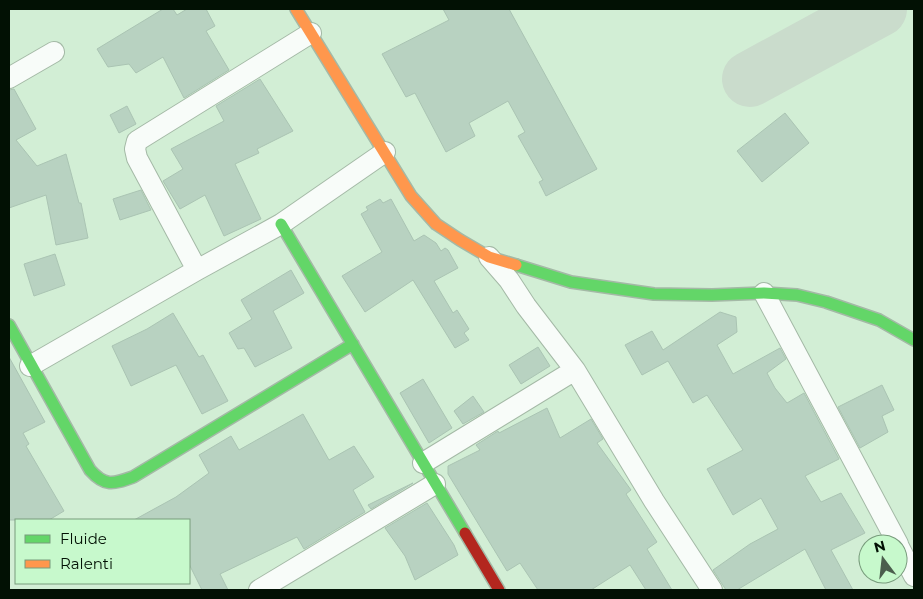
<svg xmlns="http://www.w3.org/2000/svg" width="923" height="599" viewBox="0 0 923 599" font-family="Montserrat,sans-serif">
<rect width="100%" height="100%" fill="#d2eed5"/>
<g fill="none" stroke-linecap="round" stroke-linejoin="round">
<path stroke="#cadccc" stroke-width="56" d="M750,79L879,9"/>
</g>
<path fill="#b8d2c1" stroke="#aac4b3" d="M163,9H173L177,15L187,9H206L215,26L206,31L229,70L184,98L163,57L136,73L129,64L108,67L97,49Z
M443,9H509L597,169L546,196L539,182L543,180L518,136L525,132L508,101L469,123L475,136L446,152L415,93L406,97L382,54L449,20Z
M260,79L293,131L257,149L259,153L235,164L261,219L224,236L205,195L180,209L163,181L183,169L171,149L224,121L216,106Z
M14,89L36,129L16,140L37,166L66,154L79,203H81L88,238L56,245L46,195L9,208V90Z
M127,106L136,124L119,133L110,115Z
M785,113L809,143L762,182L737,151Z
M141,190L151,210L120,220L113,199Z
M380,199L383,203L391,199L414,241L424,235L436,243L441,251L445,248L448,250L458,268L434,281L453,313L457,310L469,329L464,333L469,340L455,348L413,280L365,312L342,276L382,252L361,214L368,210L366,207Z
M55,254L65,285L34,296L24,264Z
M291,270L304,293L273,311L292,348L255,367L244,348L238,349L229,333L252,319L241,300Z
M720,312L736,317L737,332L717,345L733,374L780,348L786,359L767,373L775,388L787,403L804,393L839,459L805,476L821,502L841,493L865,533L831,550L853,590H826L805,549L737,590H726L713,570L750,544L778,529L761,498L733,515L707,469L743,450L707,395L693,403L668,361L642,375L625,345L652,331L663,350Z
M173,313L199,357L203,355L228,401L202,414L176,365L131,386L112,346L147,329Z
M538,347L550,366L521,384L509,365Z
M9,357L45,422L23,433L29,444L26,446L64,511L49,520H9Z
M423,379L452,428L429,443L400,393Z
M882,385L894,410L882,416L888,432L860,448L838,407Z
M473,396L484,412L463,424L454,411Z
M547,408L560,438L591,419L603,439L597,443L631,490L626,494L657,542L647,549L672,590H646L630,565L591,590H538L520,563L507,571L448,474V466L480,450L476,445L498,431L499,433Z
M303,414L329,460L354,446L374,477L353,490L365,512L304,549L297,537L220,574L228,590H202L189,564V520H134L176,497L209,473L199,455L231,436L239,450Z
M413,483L371,509L368,505Z
M427,503L454,545L458,555L415,580L405,556L385,528Z"/>
<g fill="none" stroke-linecap="round" stroke-linejoin="round">
<g stroke="#a4b9a6" stroke-width="22">
<path id="street" d="M9,78L54,52
M489,257L509,280L526,306L575,370L654,501L712,590
M197,270L137,158L135,149L137,141L311,33
M764,293L898,544
M30,366L197,270L281,224L385,152
M423,463L575,370
M898,545L914,576
M259,590L435,484"/>
</g>
<g stroke="#a4b9a6" stroke-width="14">
<path id="fast" d="M281,224L465,533
M516,265L571,282L654,294L712,295L764,293L797,295L826,302L879,320L914,340
M9,325L90,470C105,487 113,484 133,477L353,344"/>
</g>
<g stroke="#a4b9a6" stroke-width="14">
<path id="slow" d="M296,9L411,196L436,224L460,240L489,257L516,265"/>
</g>
<g stroke="#a4b9a6" stroke-width="14">
<path id="jam" d="M465,533L499,590"/>
</g>
<use href="#street" stroke="#f8fcf9" stroke-width="20"/>
<use href="#fast" stroke="#63d668" stroke-width="11"/>
<use href="#slow" stroke="#ff974d" stroke-width="11"/>
<use href="#jam" stroke="#b3261e" stroke-width="11"/>
</g>
<rect width="923" height="599" fill="none" stroke="#021104" stroke-width="20"/>
<rect x="15" y="519" width="175" height="65" fill="#c7f9cc" stroke="#789c7c"/>
<rect x="25" y="535" width="25" height="8" fill="#63d668" stroke="#789c7c"/>
<text x="60" y="544" font-size="15" fill="#021104">Fluide</text>
<rect x="25" y="560" width="25" height="8" fill="#ff974d" stroke="#789c7c"/>
<text x="60" y="569" font-size="15" fill="#021104">Ralenti</text>
<g transform="translate(883 559) rotate(345)"><circle r="24" fill="#c7f9cc" stroke="#789c7c"/>
<path d="M0-4L9 19L0 12L-9 19Z" fill="#4b5e4d"/>
<text y="-8" font-size="14" font-weight="bold" text-anchor="middle" fill="#021104">N</text>
</g>
</svg>
